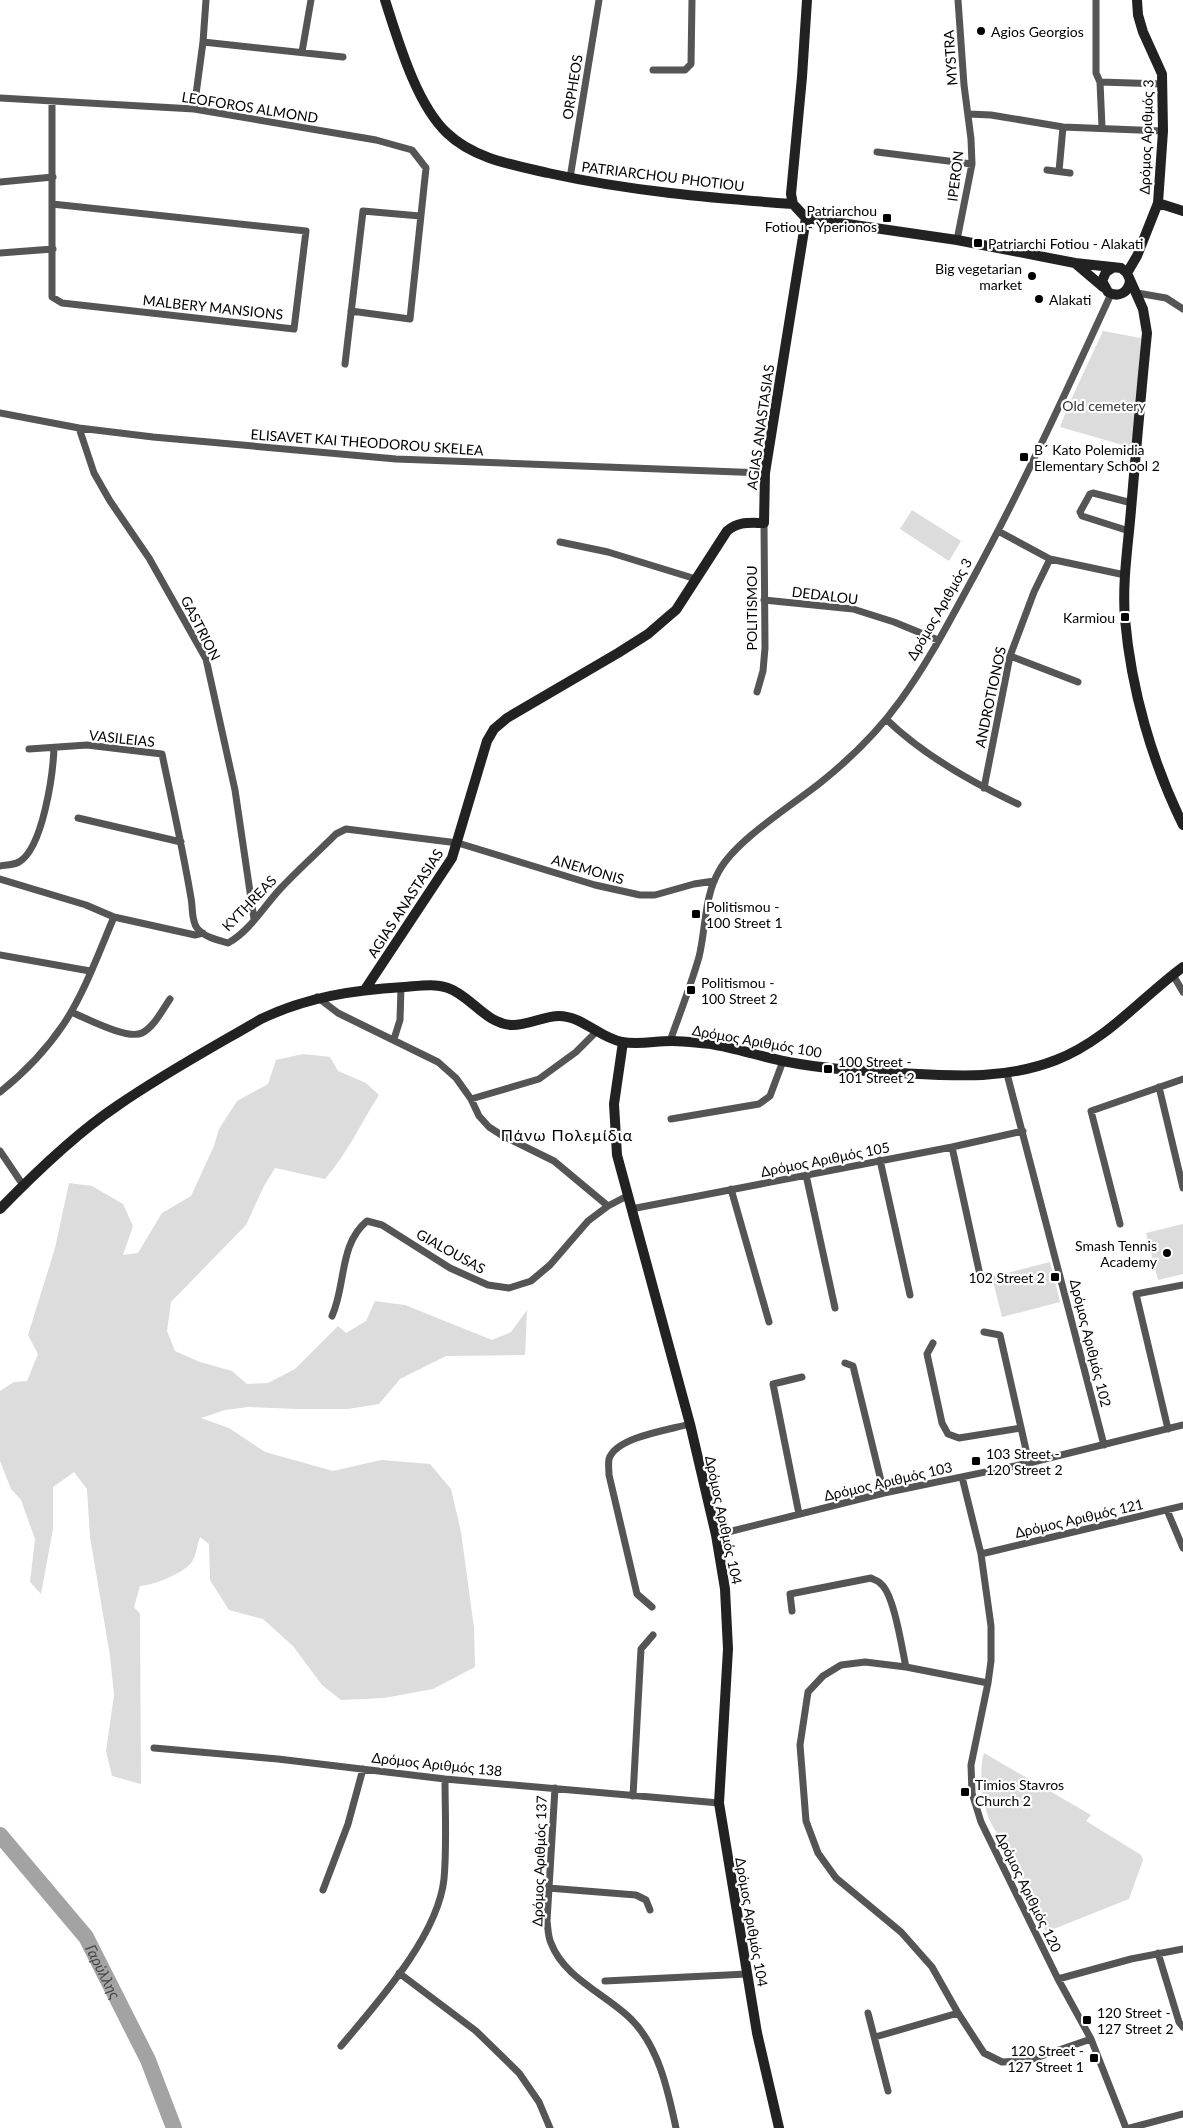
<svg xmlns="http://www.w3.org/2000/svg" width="1183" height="2128" viewBox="0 0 1183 2128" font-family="Lato,sans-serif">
<rect width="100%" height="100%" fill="#fff"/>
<path fill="#dcdcdc" d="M1103,331L1141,338L1133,448L1060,427L1068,406Z
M912,510L961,541L949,561L900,529Z
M303,1054L330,1057L338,1071L366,1083L379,1095C361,1123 347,1154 325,1179L275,1168L264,1186L246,1225L171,1302L167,1331L175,1351L200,1362L232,1371L247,1384L268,1383L295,1369L338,1326L346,1333L366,1321L375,1301L405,1305L492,1340L511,1332L527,1310L525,1355L446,1356L400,1379L379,1404L348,1409H297L248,1407L225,1410L201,1418L229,1428L265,1452L333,1471L381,1460L430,1464L451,1489L461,1532L474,1628L475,1667L433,1689L384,1698L341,1700L322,1685L293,1646L263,1619L229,1610L210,1580L209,1544L200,1537C197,1545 196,1557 191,1563C182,1574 154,1585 140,1586L134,1607L140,1614L141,1784L112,1776L106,1751L114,1695L110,1656L90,1537L87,1489L74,1472L53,1487V1529L41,1594L30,1582L35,1539L21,1500L11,1489L0,1461V1391L14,1382L27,1381L38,1354L28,1335L55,1248L69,1183L92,1186L123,1204L133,1226L123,1255L138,1253L162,1213L191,1196L214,1146L219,1129L237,1101L268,1084L276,1060Z
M1183,1224V1274L1158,1280L1146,1233Z
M1050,1262L1060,1302L1002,1317L992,1277Z
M984,1753L1091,1815L1086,1821L1141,1855L1143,1860L1129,1899L1046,1932L1005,1839C983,1828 977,1774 984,1753Z"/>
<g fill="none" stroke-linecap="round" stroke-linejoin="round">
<path stroke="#a3a3a3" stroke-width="16" id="s1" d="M0,1835L86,1937L148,2060L174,2128"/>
<path stroke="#555" stroke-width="7" d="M1096,0V73L1100,82L1102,127
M203,42L343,57
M302,52L311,0
M653,70H685L691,64L692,0
M1100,82L1163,84
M0,98L194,109L376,140L412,150L426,168L410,319L351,311
M52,101V297L62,303L294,329L306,231L52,204
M194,109L203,42L206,0
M969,114L991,115L1063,127L1163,131
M877,152L972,164
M1047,170L1070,173
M1059,171L1063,127
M570,178L599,0
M0,182L53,177
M957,240L972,164L971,139L964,85L958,0
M0,253L53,249
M1137,293L1166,298L1183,309
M345,364L363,211L420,216
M0,413L79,428L153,437L396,459L765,473
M79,428L94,473L110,501L149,558L206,659L235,790L254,919
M998,531L1050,559L1125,575
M1129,531L1082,516L1080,512L1090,494L1093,493L1132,503
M560,542L608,552L696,579
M764,600L853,609L894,622L938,640
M1010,656L1078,682
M757,692L763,671L765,648L764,523
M886,719C922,754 973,783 1018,804
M29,749L87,745L162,754C172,802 183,850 191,898C193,907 191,920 197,928C204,937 217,940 228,943C250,931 264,906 281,888C299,869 318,852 336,834L346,829L458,843L595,885L640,895H655L694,884L714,881
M984,788L1010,656L1034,592L1050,559
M78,818L181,842
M0,866C6,865 13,865 19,862C43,848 53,774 54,748
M0,879L86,905L114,917L195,935L203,933
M0,955L90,971
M1173,975L1183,992
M317,997L338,1013L438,1062L456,1078L471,1099L479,1116L489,1127L503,1136L554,1161L608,1206
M71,1012C86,1018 127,1040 142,1033C154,1027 163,1009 170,999
M394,1039L400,1020L401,987
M670,1041C680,1013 691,985 699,957C706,928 704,897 719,871C736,840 791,806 820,783C850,759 877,733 900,701C928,663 950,620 973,578C1023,486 1067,390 1111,294
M1007,1074L1104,1445
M1159,1087L1183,1188
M0,1092C24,1073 46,1050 63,1025C84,994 99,952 114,917
M471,1099L539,1079L576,1052L596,1032
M671,1119L759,1104L770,1096L783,1061
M952,1147L980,1275
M0,1151L23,1185
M880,1160L910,1295
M806,1175L835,1308
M731,1189L769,1322
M631,1209L952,1147L1023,1131
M1120,1224L1091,1111L1183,1079
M332,1316C346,1285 339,1244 367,1221L382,1225L450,1268L488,1285L509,1288L531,1281L550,1265L588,1221L608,1206L627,1196
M984,1332L1000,1335L1029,1463
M933,1343L927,1354L942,1423L948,1434L959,1438L1021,1428
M845,1363L853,1366L884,1493
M1168,1429L1136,1294L1183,1285
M962,1477L981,1554L991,1626V1661L988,1683L971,1765L972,1793L981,1822L1058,1979L1091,2039L1126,2128
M1167,1510L1183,1548
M799,1514L773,1384L802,1377
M716,1535L884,1493L1029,1463L1183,1425
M981,1554L1183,1506
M652,1607L637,1594L609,1475C609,1470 608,1464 609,1459C616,1437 669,1430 690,1424
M792,1611L790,1594L871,1578C874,1580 879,1581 881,1584C894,1594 902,1649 906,1667
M988,1683L906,1667L865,1662L841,1665L823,1676L808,1692L800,1745L806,1821L818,1853L836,1878L901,1932L932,1967L958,2013L984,2053L1002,2062L1027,2061L1091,2039
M154,1748L278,1759L445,1779L719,1803
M555,1788L547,1921C548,1928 548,1937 551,1943C564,1978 606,1994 631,2019C659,2047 668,2091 676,2128
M633,1796L641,1649L653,1635
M548,1888L636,1895L646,1900L650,1910
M323,1890L348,1824L363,1769
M1158,1953L1179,2022L1183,2027
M399,1973L476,2031L519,2073L539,2102L550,2128
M1058,1979L1131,1959L1183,1949
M605,1981L747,1974
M868,2013L888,2091
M875,2037L958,2013
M341,2046C377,2003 438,1936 444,1879C447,1846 445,1812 445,1779
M1130,2128L1183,2114"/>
<path stroke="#222" stroke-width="10" d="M385,0C398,40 416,104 447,133C474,159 514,165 548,173C629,191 711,198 793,204
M1158,203L1183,211
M806,218L957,240L1075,263L1121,268L1127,273L1143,309L1147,333C1141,392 1136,451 1131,510C1128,546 1122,583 1125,619C1131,689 1152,762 1183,825
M806,218L793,204L791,194L802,77L807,0
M1076,264L1103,287
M1112,268L1106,272L1102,281L1108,292C1118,298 1129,293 1130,280
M1127,273L1137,256L1158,203L1163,131L1162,74L1143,32L1138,15L1137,0
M366,988L452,858L487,741L494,729L507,718L618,653L648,634L670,615L676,610L727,531C739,521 749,523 764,523L765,473L806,218
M623,1042L614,1104L617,1155L690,1424L716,1535L725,1589L728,1649L719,1803L757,2033L779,2128
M0,1209C35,1173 75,1134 117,1106C163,1074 213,1047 261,1019C307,997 353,990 404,987C418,986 434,983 448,988C471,996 485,1023 511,1025C527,1026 543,1016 559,1016C582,1016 600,1038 622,1042C639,1045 655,1041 672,1041C685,1041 698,1043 711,1044C735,1048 759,1056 783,1061C822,1069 861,1071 901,1073C954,1076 1005,1080 1056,1060C1106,1041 1141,998 1183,967"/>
</g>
<g fill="#000" stroke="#fff" stroke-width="2">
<circle cx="981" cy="31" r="5"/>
<rect x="882" y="213" width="10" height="10" rx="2.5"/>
<rect x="973" y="238" width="10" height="10" rx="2.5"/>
<circle cx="1032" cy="276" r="5"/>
<circle cx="1039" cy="299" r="5"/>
<rect x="1019" y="452" width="10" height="10" rx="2.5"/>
<rect x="1120" y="612" width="10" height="10" rx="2.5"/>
<rect x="691" y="909" width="10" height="10" rx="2.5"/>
<rect x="686" y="985" width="10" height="10" rx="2.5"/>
<rect x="823" y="1064" width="10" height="10" rx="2.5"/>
<circle cx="1167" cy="1253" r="5"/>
<rect x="1050" y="1272" width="10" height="10" rx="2.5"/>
<rect x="971" y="1456" width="10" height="10" rx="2.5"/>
<rect x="960" y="1787" width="10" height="10" rx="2.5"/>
<rect x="1082" y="2015" width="10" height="10" rx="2.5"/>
<rect x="1089" y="2053" width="10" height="10" rx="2.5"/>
</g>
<g text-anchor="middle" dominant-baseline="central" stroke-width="4.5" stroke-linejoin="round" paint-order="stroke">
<g font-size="14" fill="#000" stroke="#fff" text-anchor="start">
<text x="991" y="31">Agios Georgios</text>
<text x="877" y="210" text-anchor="end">Patriarchou<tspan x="877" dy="16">Fotiou - Yperionos</tspan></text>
<text x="988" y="243">Patriarchi Fotiou - Alakati</text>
<text x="1022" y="268" text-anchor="end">Big vegetarian<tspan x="1022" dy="16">market</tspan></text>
<text x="1049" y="299">Alakati</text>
<text x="1034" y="449">B´ Kato Polemidia<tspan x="1034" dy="16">Elementary School 2</tspan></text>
<text x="1115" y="617" text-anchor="end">Karmiou</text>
<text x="706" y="906">Politismou -<tspan x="706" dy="16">100 Street 1</tspan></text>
<text x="701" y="982">Politismou -<tspan x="701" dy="16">100 Street 2</tspan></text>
<text x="838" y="1061">100 Street -<tspan x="838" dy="16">101 Street 2</tspan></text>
<text x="1157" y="1245" text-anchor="end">Smash Tennis<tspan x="1157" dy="16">Academy</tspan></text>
<text x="1045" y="1277" text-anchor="end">102 Street 2</text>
<text x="986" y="1453">103 Street -<tspan x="986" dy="16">120 Street 2</tspan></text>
<text x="975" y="1784">Timios Stavros<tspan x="975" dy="16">Church 2</tspan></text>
<text x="1097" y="2012">120 Street -<tspan x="1097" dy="16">127 Street 2</tspan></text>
<text x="1084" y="2050" text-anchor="end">120 Street -<tspan x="1084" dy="16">127 Street 1</tspan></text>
</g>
<g font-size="14" fill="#000" stroke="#fff">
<text transform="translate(950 58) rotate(-94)">MYSTRA</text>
<text transform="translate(572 87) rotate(-81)">ORPHEOS</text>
<text transform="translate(250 107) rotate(9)">LEOFOROS ALMOND</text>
<text transform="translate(1146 137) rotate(-88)">Δρόμος Αριθμός 3</text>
<text transform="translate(663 176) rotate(7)">PATRIARCHOU PHOTIOU</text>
<text transform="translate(955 176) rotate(-83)">IPERON</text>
<text transform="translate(213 307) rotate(6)">MALBERY MANSIONS</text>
<text transform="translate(760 427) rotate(-82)">AGIAS ANASTASIAS</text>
<text transform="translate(367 442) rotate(4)">ELISAVET KAI THEODOROU SKELEA</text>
<text transform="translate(825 595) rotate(7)">DEDALOU</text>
<text transform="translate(751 608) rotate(-90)">POLITISMOU</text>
<text transform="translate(939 609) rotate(-60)">Δρόμος Αριθμός 3</text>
<text transform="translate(201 628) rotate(63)">GASTRION</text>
<text transform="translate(990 697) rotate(-78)">ANDROTIONOS</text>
<text transform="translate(122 738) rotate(6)">VASILEIAS</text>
<text transform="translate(588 869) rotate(16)">ANEMONIS</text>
<text transform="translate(249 903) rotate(-46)">KYTHREAS</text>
<text transform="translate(405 903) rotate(-57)">AGIAS ANASTASIAS</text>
<text transform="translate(757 1041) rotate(10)">Δρόμος Αριθμός 100</text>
<text transform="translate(825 1159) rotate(-11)">Δρόμος Αριθμός 105</text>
<text transform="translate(451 1251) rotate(29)">GIALOUSAS</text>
<text transform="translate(1091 1343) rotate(76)">Δρόμος Αριθμός 102</text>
<text transform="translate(888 1481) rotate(-13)">Δρόμος Αριθμός 103</text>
<text transform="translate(1079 1518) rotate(-13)">Δρόμος Αριθμός 121</text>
<text transform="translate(724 1520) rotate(78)">Δρόμος Αριθμός 104</text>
<text transform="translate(437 1764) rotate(6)">Δρόμος Αριθμός 138</text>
<text transform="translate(539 1861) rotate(-88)">Δρόμος Αριθμός 137</text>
<text transform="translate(1029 1892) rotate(64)">Δρόμος Αριθμός 120</text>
<text transform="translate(752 1922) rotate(80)">Δρόμος Αριθμός 104</text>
</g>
<g font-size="14" fill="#333" stroke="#fff">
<text x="1104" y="405">Old cemetery</text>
</g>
<g font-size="15" font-style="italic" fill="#444" stroke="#fff">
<text stroke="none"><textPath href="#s1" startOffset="172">Γαρύλλης</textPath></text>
</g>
<g font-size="16" letter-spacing="1" fill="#000" stroke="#fff">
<text x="567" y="1134">Πάνω Πολεμίδια</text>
</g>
</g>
</svg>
